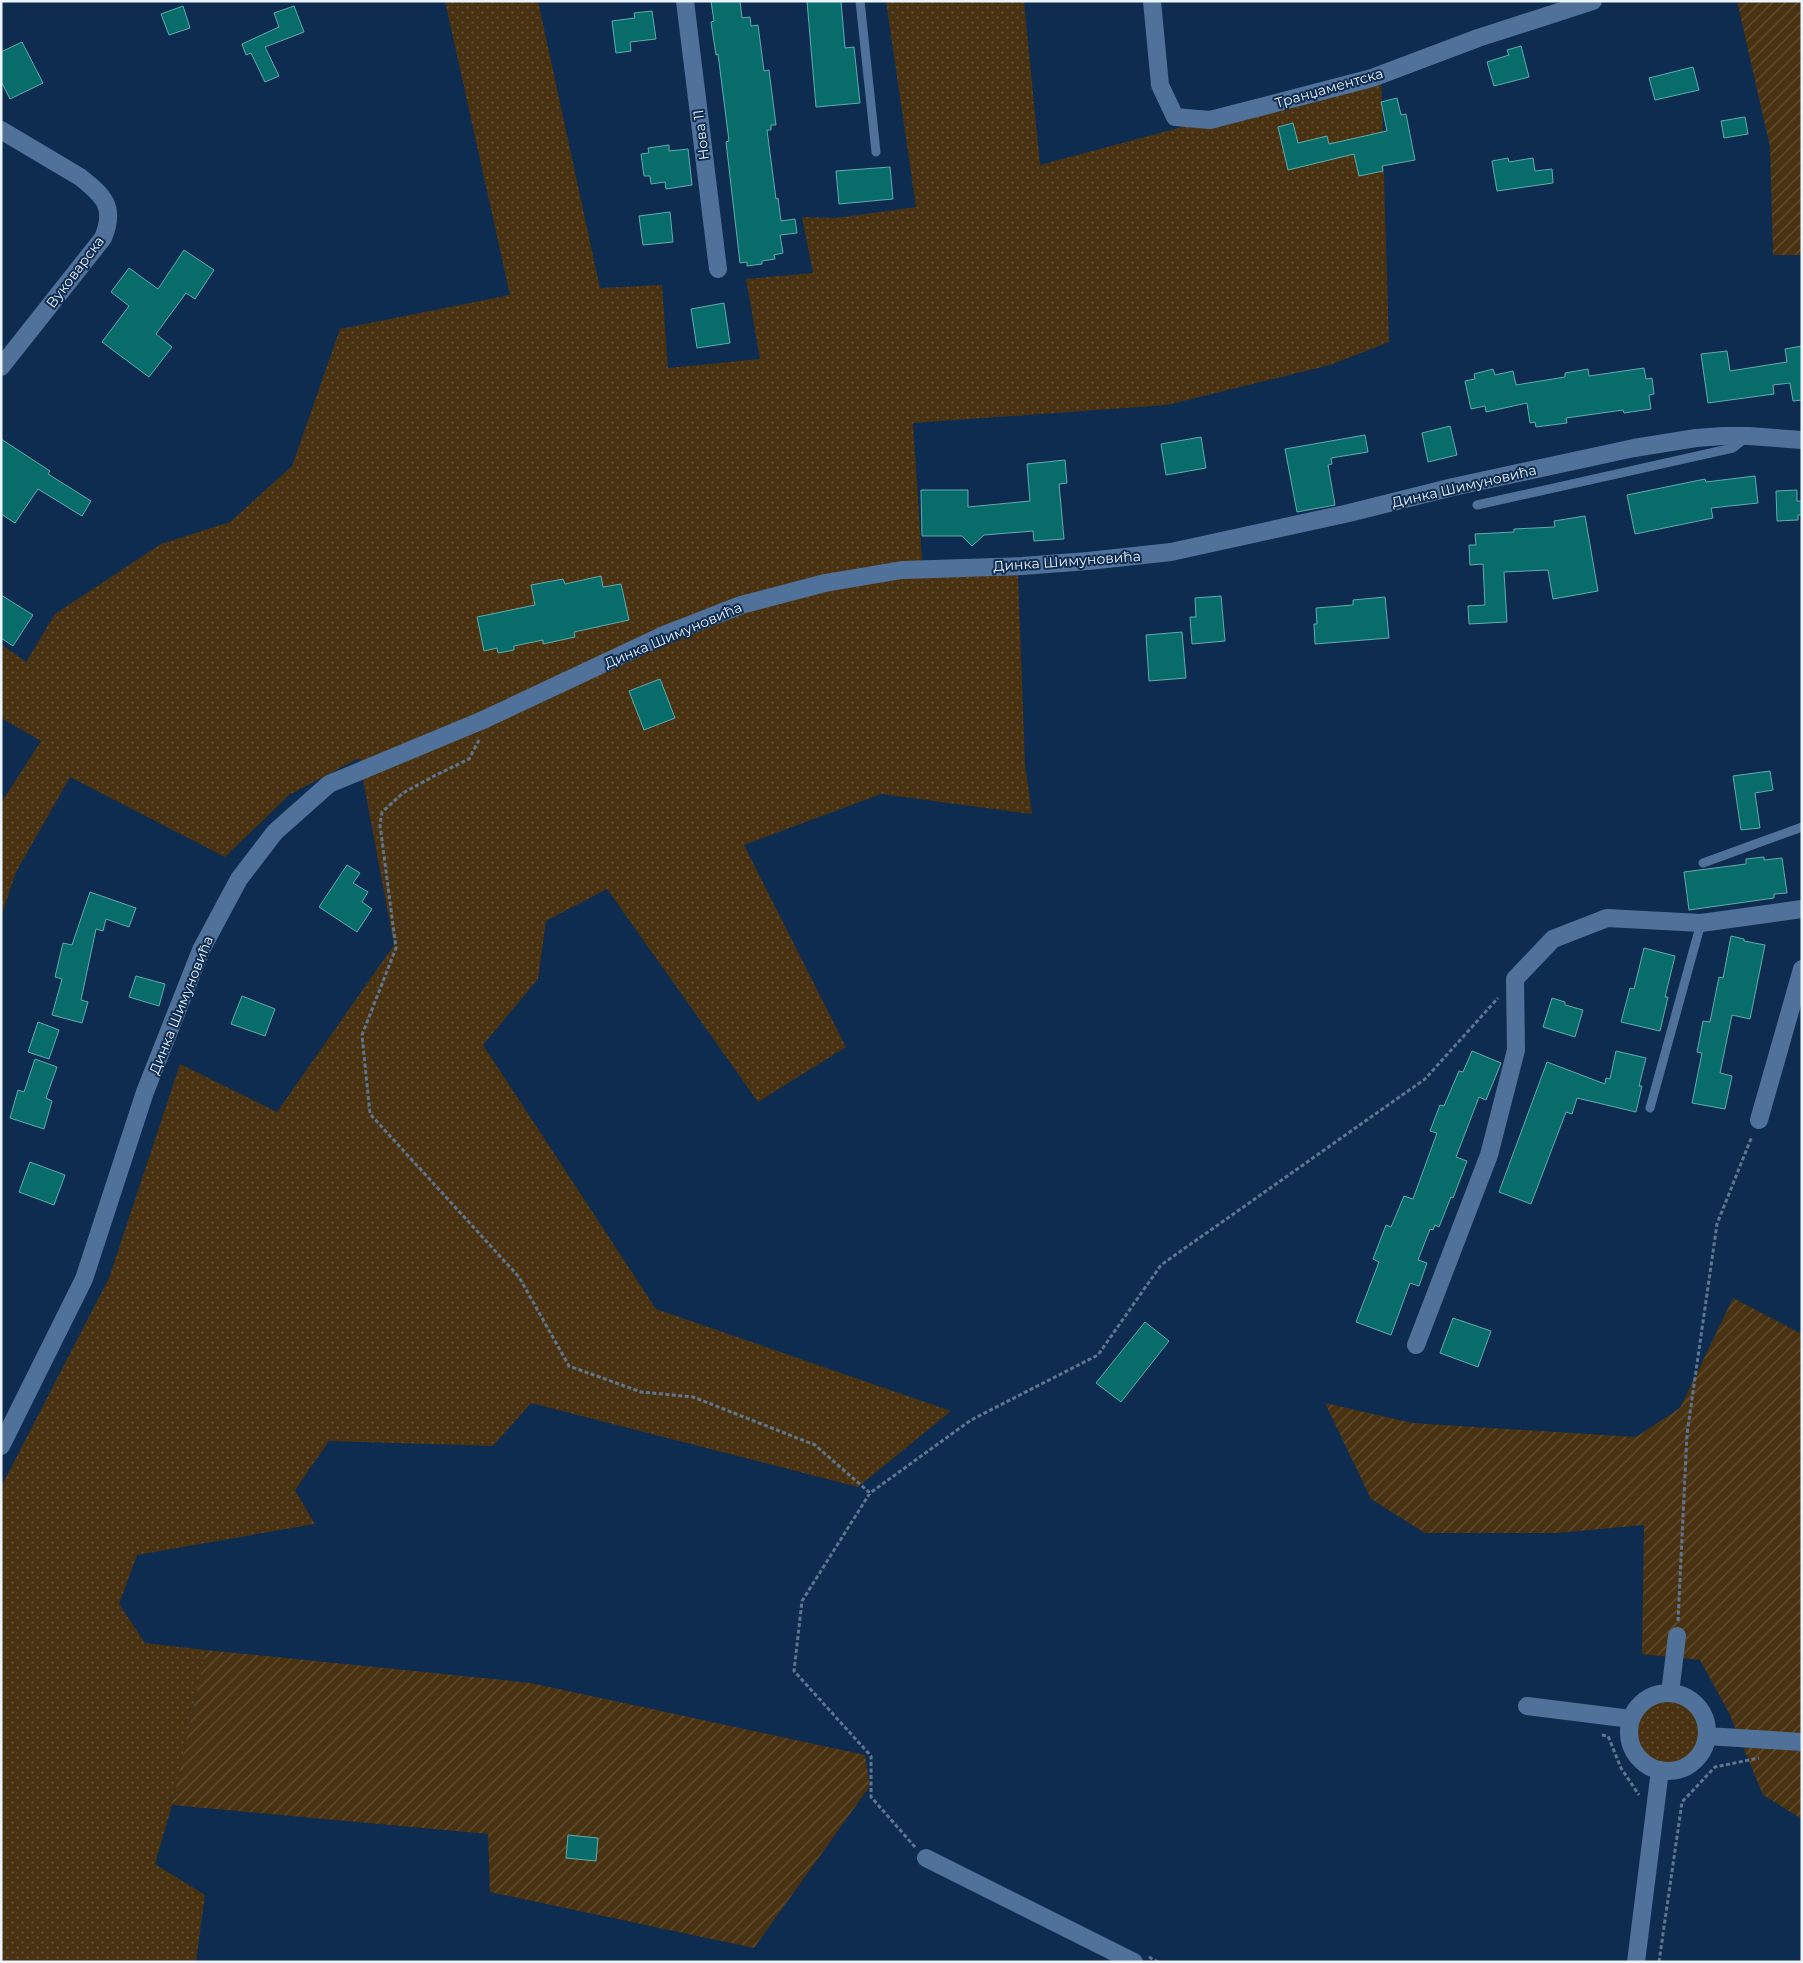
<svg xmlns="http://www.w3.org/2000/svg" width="1803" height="1963" viewBox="0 0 1803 1963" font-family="Montserrat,sans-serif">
<defs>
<pattern id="grass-dots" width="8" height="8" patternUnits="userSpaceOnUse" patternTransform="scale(1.25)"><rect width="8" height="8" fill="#493212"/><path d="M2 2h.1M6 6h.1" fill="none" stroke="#635035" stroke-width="1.8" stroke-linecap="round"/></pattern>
<pattern id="garden-furrows" width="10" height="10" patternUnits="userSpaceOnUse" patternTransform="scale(1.25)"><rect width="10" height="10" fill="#493212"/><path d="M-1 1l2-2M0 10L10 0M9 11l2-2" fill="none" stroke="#635035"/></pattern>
</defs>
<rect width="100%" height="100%" fill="#0d2c50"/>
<path fill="url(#grass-dots)" d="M445,1H538L600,288L662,285L668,368L760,359L746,279L813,273L802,217L836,218L916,207L886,1H1024L1040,165L1381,74L1389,342L1330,365L1167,405L913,423L923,575L1018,574L1025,764L1032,814L881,794L744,845L846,1047L758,1102L607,889L546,921L538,979L483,1045L656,1309L951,1411L858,1487L531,1403L493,1446L329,1441L295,1490L315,1524L137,1555L119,1604L145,1643L206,1650L172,1805L155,1864L205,1895L196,1962H1V1487L109,1278L180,1064L277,1112L394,945L359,758L289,795L225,857L70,777L16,872L1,917V803L41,741L1,718V644L26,662L55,614L161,544L230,522L292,466L340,329L510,295Z
M1634 1731a34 34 0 1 1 68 0a34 34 0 1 1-68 0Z"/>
<path fill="url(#garden-furrows)" d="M1737,1H1802V255H1773L1770,147Z
M1733,1298L1802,1334V1819L1763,1795L1729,1713L1700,1660L1642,1654L1644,1525L1556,1533H1425L1371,1499L1325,1403L1412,1423L1636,1437L1680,1408Z
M206,1650L531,1683L865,1755L870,1786L754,1948L490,1892L488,1834L172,1805Z"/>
<path fill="#086c6b" stroke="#62acab" d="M711,1H740L742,18L750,17L751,26L758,25L764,71L769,70L776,125H771V130H767L776,199L778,198L781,221L795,219L797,233L780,235L783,253L774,255L775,259L762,261V264L747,266V262L740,263L726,142L729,141L718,54L716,55L711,22L714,21Z
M807,1H841L845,48L854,47L860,103L816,107Z
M183,6L190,28L169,35L161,14Z
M294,6L304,32L265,47L279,76L265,82L251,53L246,55L242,44L279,27L274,13Z
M652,11L656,39L630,42L631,51L616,53L612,21L635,18L634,13Z
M22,42L43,83L10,99L1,81V52Z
M1521,46L1529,77L1494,86L1487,62L1509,55L1507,50Z
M1693,67L1699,90L1655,100L1649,78Z
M1397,98L1401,115L1406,114L1415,160L1382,166L1383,171L1359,176L1354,154L1288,170L1278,127L1293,123L1298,143L1327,136L1329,144L1387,131L1381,102Z
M1745,117L1748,134L1724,138L1721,121Z
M669,145V151L688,149L692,185L666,189L665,182L651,184L650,176H644L641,154L649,153L648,148Z
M1508,158L1509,162L1533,158L1535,171L1552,169L1553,183L1497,191L1492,161Z
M890,167L893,199L839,204L836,171Z
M670,212L673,242L643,245L639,216Z
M184,250L214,270L195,299L186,293L156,334L172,347L149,377L102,342L129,306L111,292L129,268L158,289Z
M724,303L730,343L697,348L691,309Z
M1802,346V400L1793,401L1790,383L1773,385L1774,394L1708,403L1701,354L1727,351L1730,371L1787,362L1785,349Z
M1644,368L1646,379L1652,378L1654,394L1649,395L1651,409L1624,413L1623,410L1566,418L1567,423L1536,427L1535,422L1530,423L1527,403L1486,412L1485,406L1471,409L1465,381L1475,379L1474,374L1493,369L1495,375L1513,371L1516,385L1565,377V373L1588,369L1589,376Z
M1450,426L1457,455L1428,462L1422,433Z
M1365,435L1368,452L1331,458L1332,464L1328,465L1335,505L1297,512L1285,449Z
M1201,437L1206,468L1166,475L1161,444Z
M1,439L50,471L48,474L91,501L82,516L38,489L15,523L1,514Z
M1065,460L1067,483L1059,484L1064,539L1034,541L1033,531L984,535L972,546L962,536H922L921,490H968V507L1030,501L1027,464Z
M1755,476L1758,503L1711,508L1713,518L1635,534L1627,495L1705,479L1706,482Z
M1797,490V501H1802V515H1798V520L1777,521L1776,491Z
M1585,516L1598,591L1553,599L1548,570L1504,572L1507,622L1469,624L1468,606L1485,605L1483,564L1470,565L1469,545H1476L1475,534L1514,532V529L1555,527L1554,521Z
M601,576L603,587L621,584L629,620L574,632L575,637L543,644V640L514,646V650L498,653L497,648L484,651L477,617L535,605L531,585L563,579L565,584Z
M1,595L33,615L13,646L1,638Z
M1221,596L1225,641L1192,644L1190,617H1196L1195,598Z
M1385,597L1389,638L1315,644L1314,624H1317L1316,608L1353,605V600Z
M1182,632L1186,678L1149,681L1146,635Z
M660,679L675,718L644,730L629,691Z
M1770,771L1773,790L1755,793L1760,828L1741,830L1733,776Z
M1764,857V860L1782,858L1787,893L1774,894V898L1689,910L1684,872L1746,864V859Z
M347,865L360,873L353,883L368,892L362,902L372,909L357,932L319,907Z
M90,892L136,908L129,927L106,919L103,931L96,929L81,1000L88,1002L82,1023L52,1015L62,979L55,977L63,943L72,945Z
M1731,936L1744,939V941L1765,945L1750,1019L1732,1015L1720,1073L1732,1076L1725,1109L1692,1103L1702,1053L1697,1052L1703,1021L1710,1022L1719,977L1723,978Z
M1644,948L1675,956L1665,997H1668L1660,1031L1621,1022L1630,988L1634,989Z
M136,976L165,984L159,1006L129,997Z
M242,996L275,1009L265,1036L231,1024Z
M1552,998L1565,1002V1005L1583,1010L1575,1037L1543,1027Z
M38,1022L59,1030L49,1059L28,1052Z
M1472,1051L1501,1063L1486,1100L1479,1097L1456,1157L1467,1161L1453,1198L1451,1197L1439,1227L1435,1225L1433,1230L1430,1229L1418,1260L1427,1263L1419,1286L1410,1283L1391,1335L1356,1322L1379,1262L1373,1259L1386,1225L1391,1227L1404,1196L1413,1199L1437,1133L1430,1131L1440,1105L1444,1106L1459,1071L1463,1072Z
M1616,1051L1646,1058L1639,1086H1642L1636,1112L1577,1098L1572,1114L1566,1112L1531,1204L1499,1192L1547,1062L1605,1084L1606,1078L1610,1079Z
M35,1059L57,1067L46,1098L52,1101L44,1129L10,1118L18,1090L24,1092Z
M30,1162L65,1175L54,1205L19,1192Z
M1453,1318L1491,1331L1478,1367L1440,1353Z
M1145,1322L1169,1341L1121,1402L1096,1383Z
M568,1835L598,1838L596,1861L566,1858Z"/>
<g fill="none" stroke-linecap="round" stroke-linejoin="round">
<path stroke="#5f7690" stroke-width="3" stroke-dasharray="4 2.5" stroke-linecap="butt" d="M479,740L469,759L434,776L403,793L382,812L380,825L396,948L362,1035L370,1114L519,1277L569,1366L641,1392L693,1397L815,1445L870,1493
M1678,1621L1687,1434L1717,1224L1752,1136
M1602,1735L1608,1736L1621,1768L1639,1795
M915,1847L871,1797V1756L794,1671L802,1601L870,1493L971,1420L1098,1355L1161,1265L1425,1079L1498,998
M1149,1957L1158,1962
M1659,1962L1682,1802L1715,1767L1759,1758"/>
<path stroke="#507199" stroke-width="9" d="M860,1L876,152
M1477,505L1733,448L1747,437
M1703,863L1802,827
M1650,1108L1701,923"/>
<path stroke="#507199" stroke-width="18" d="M685,1L718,269
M1152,1L1160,85L1175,117L1210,120L1372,78L1478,38L1593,1
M1,130L80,177C104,196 116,207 103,238L1,367
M1759,1120L1802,969
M1416,1345L1489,1155L1516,1050L1515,979L1553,939L1607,918L1701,923L1802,909
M1,1446L84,1279L145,1092L201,950L239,879L275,832L329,784L483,720L664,635L741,605L825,583L902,570L1022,566L1088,561L1171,552L1349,513L1453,487L1634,448L1696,438L1723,436H1749L1802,440
M1670,1693L1677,1636
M1629 1732a39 39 0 1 1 78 0a39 39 0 1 1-78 0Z
M1527,1706L1631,1719
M1707,1736L1802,1742
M926,1858L1134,1962
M1636,1962L1660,1770"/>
</g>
<g text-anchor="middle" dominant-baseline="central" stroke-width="4" stroke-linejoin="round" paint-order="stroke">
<g font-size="14" fill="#ecf4fd" stroke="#0d2c50">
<text transform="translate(1329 88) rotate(-16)">Транџаментска</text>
<text transform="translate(701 135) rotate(-97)">Нова 11</text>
<text transform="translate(75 272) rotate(-53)">Вуковарска</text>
<text transform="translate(1464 486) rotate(-13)">Динка Шимуновића</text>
<text transform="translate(1067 561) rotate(-4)">Динка Шимуновића</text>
<text transform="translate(673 635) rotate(-23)">Динка Шимуновића</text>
<text transform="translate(181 1005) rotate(-68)">Динка Шимуновића</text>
</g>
</g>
<rect width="1803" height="1963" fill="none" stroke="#ecf4fd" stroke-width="5"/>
</svg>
